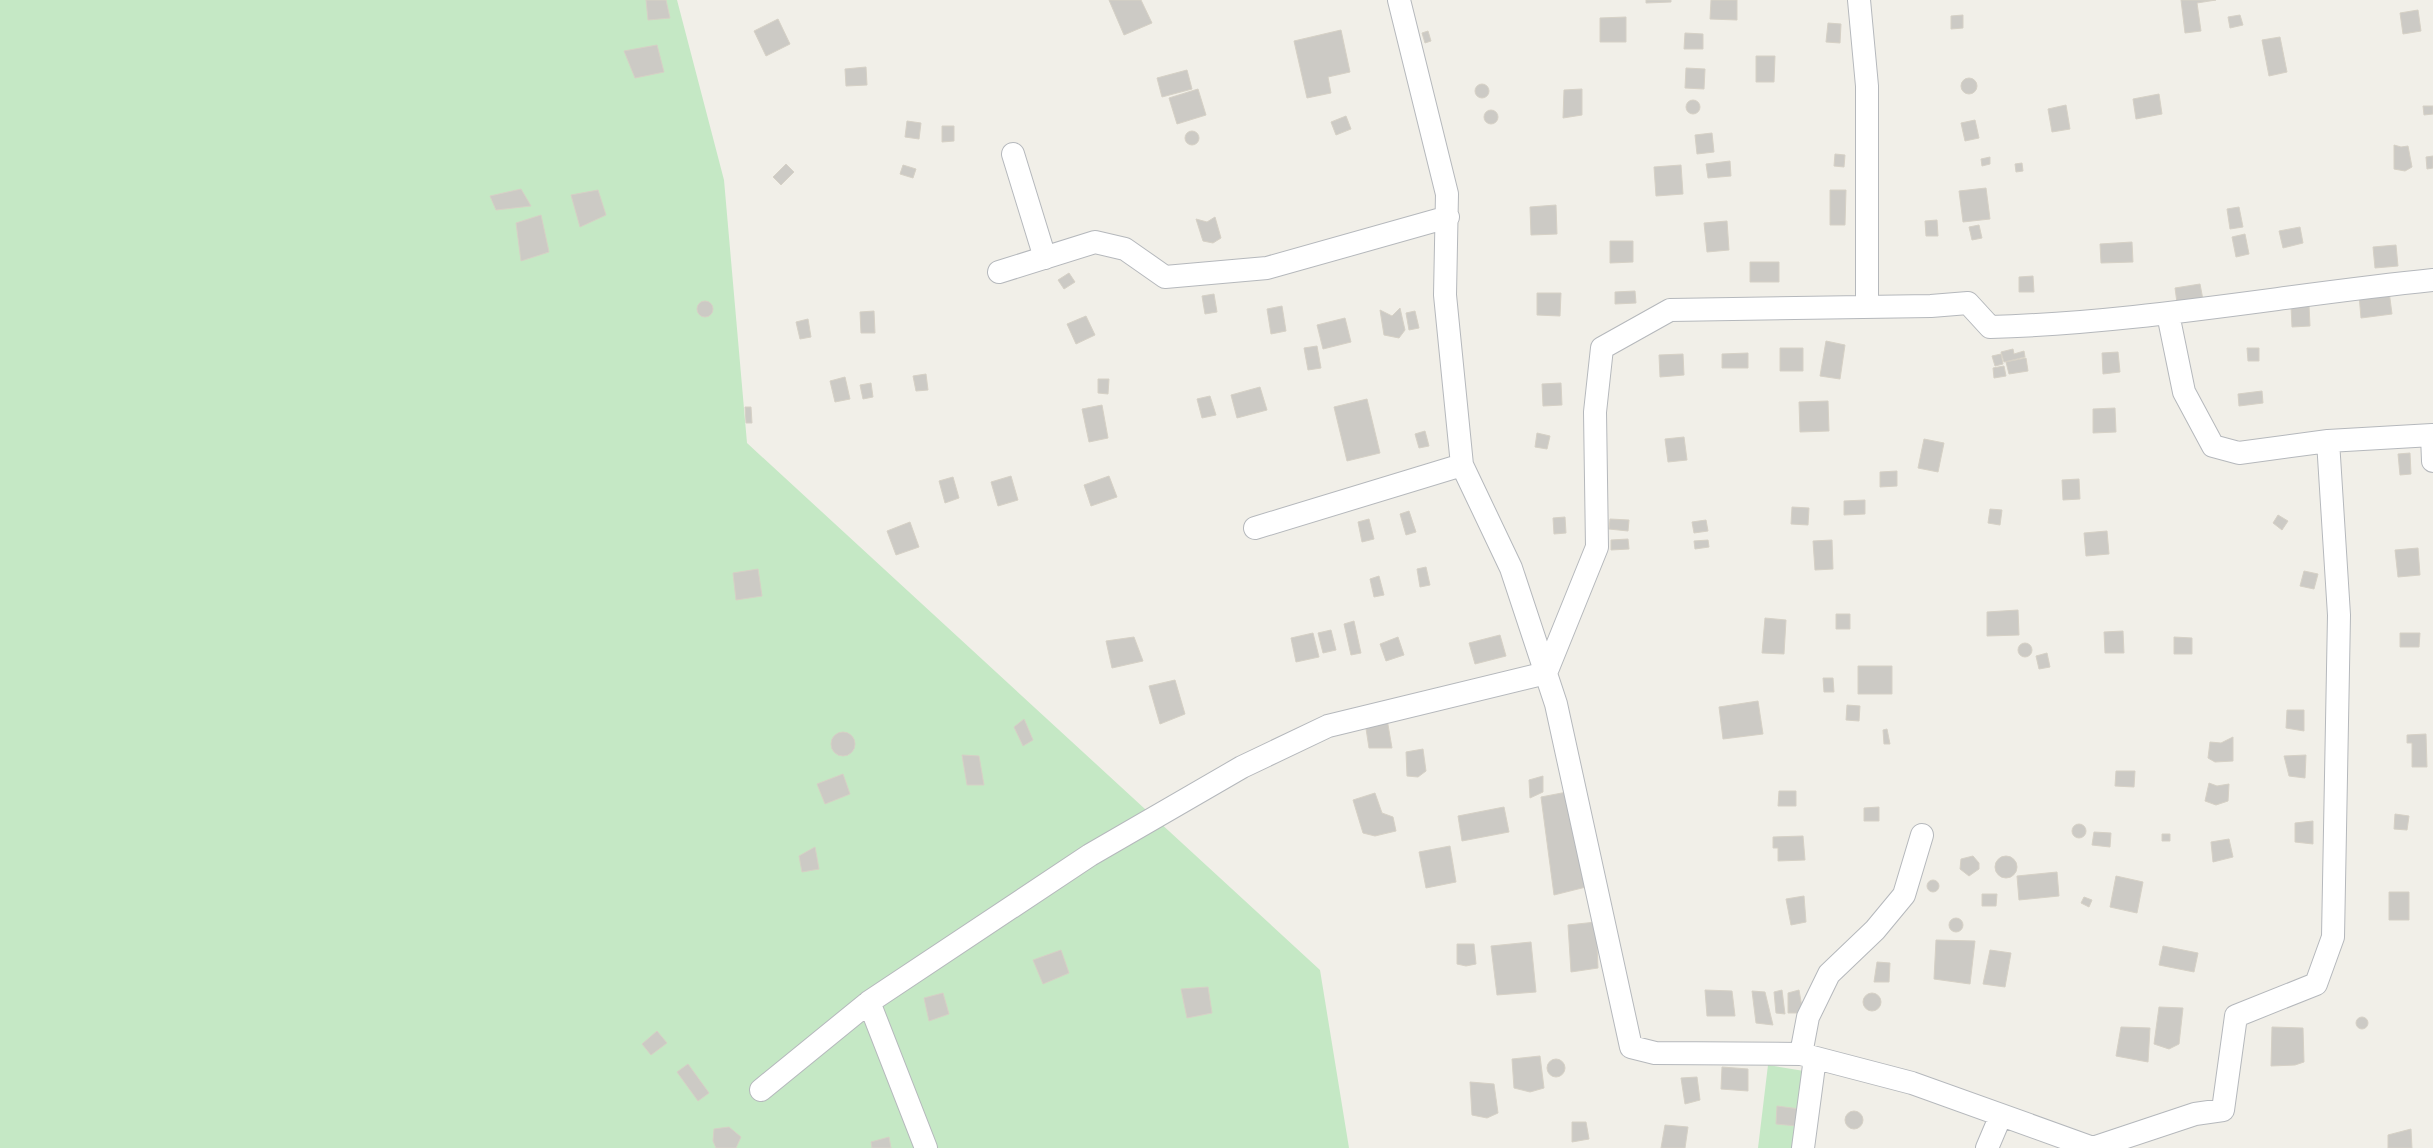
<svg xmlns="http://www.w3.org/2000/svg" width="2433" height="1148" viewBox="0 0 2433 1148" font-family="'Golos Text',sans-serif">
<rect width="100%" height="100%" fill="#f1efe8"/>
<path fill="#c5e8c5" d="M0,0H677L724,180L747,443L1320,970L1349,1148H0Z
M1768,1065L1804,1071L1796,1148H1758Z"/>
<path fill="#cccac5" stroke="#d6d1c6" d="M646,0H666L670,18L648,20Z
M1109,0H1141L1152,23L1124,35Z
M1646,0H1671V2L1646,3Z
M1711,0H1737V20L1710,19Z
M2181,0H2216L2197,3L2201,31L2185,33Z
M2418,10L2421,31L2403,34L2400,13Z
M1963,15V28L1951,29V16Z
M2240,15L2243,25L2230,28L2228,17Z
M1626,17V42H1600V18Z
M778,19L790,44L766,56L754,31Z
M1828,23L1841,24L1840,43L1826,42Z
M1341,30L1350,72L1328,77L1331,93L1307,98L1294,41Z
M1428,31L1431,41L1425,43L1422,33Z
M1685,33L1703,34V49H1684Z
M2280,37L2287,72L2269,76L2262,40Z
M657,45L664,72L635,78L624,51Z
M1756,56H1775L1774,82H1756Z
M866,67L867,85L846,86L845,69Z
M1686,68L1705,69L1704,89L1685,88Z
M1187,70L1192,89L1162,97L1157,78Z
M1961 86a8 8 0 1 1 16 0a8 8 0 1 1-16 0Z
M1475 91a7 7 0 1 1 14 0a7 7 0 1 1-14 0Z
M1198,89L1206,115L1177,124L1169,98Z
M1582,89V115L1563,118L1564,90Z
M2159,94L2162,114L2136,119L2133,99Z
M1686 107a7 7 0 1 1 14 0a7 7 0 1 1-14 0Z
M2066,105L2070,129L2052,132L2048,109Z
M2423,106H2433V114L2424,115Z
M1484 117a7 7 0 1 1 14 0a7 7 0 1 1-14 0Z
M1346,116L1351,129L1336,135L1331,122Z
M1975,120L1979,138L1965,141L1961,123Z
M907,121L921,123L919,139L905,137Z
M942,126H954V141L942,142Z
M1185 138a7 7 0 1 1 14 0a7 7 0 1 1-14 0Z
M1712,133L1714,152L1697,154L1695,135Z
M2394,145L2401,147L2408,146L2412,167L2405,171L2394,169Z
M1835,154L1845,155L1844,167L1834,166Z
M2433,156V168L2427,169L2426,157Z
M1990,157V164L1982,166L1981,159Z
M1730,161L1731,176L1708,178L1706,164Z
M2022,163L2023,171L2016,172L2015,164Z
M786,164L794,172L781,185L773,177Z
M903,165L916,169L913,178L900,174Z
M1681,165L1683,194L1656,196L1654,167Z
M1986,188L1990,219L1963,222L1959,191Z
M521,189L531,206L496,210L490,196Z
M598,190L606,215L580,227L571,195Z
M1830,190H1846L1845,225H1830Z
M1556,205L1557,234L1531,235L1530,207Z
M2239,207L2243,227L2230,229L2227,209Z
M541,215L549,252L521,261L516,223Z
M1215,217L1221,238L1213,243L1203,241L1196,219L1207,222Z
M1937,220L1938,236H1926L1925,221Z
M1727,221L1729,250L1707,252L1704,223Z
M1979,225L1982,238L1972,240L1969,227Z
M2300,227L2303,243L2283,248L2279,231Z
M2245,234L2249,254L2236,257L2232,237Z
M1610,241H1633V262L1610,263Z
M2132,242L2133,262L2101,263L2100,244Z
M2396,245L2398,266L2375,268L2373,247Z
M1750,262H1779V282H1750Z
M1069,273L1075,282L1064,289L1058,280Z
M2033,276L2034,292H2019V277Z
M2200,284L2204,305L2178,310L2175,288Z
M1635,291L1636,303L1615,304V292Z
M2389,291L2392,314L2361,318L2359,295Z
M1537,293H1561L1560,316L1537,315Z
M1214,294L1217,312L1205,314L1202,296Z
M697 309a8 8 0 1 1 16 0a8 8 0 1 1-16 0Z
M2309,305L2310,326L2292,327L2291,306Z
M1282,306L1286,331L1271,334L1267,309Z
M1400,308L1405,330L1399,338L1384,335L1380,310L1392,316Z
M874,311L875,333H861L860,312Z
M1415,311L1419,328L1409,330L1406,313Z
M1086,316L1095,335L1076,344L1067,324Z
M1345,318L1351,342L1323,349L1317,325Z
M808,319L811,337L800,339L796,322Z
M1826,341L1845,345L1840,379L1820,376Z
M1317,346L1321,368L1308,370L1304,348Z
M1780,348H1803V371H1780Z
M2247,348H2259V361H2248Z
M2013,349L2014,354L2024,351L2025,357L2004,362L2001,352Z
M2118,352L2120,372L2103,374L2102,353Z
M1748,353V368H1722V354Z
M1683,354L1684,375L1660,377L1659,355Z
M2001,354L2003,364L1995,366L1992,356Z
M2026,358L2028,371L2009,374L2006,362Z
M2004,366L2006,376L1994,378L1993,368Z
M926,374L928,390L916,391L913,376Z
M845,377L850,399L835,402L830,381Z
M1098,379H1109L1108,394L1098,393Z
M871,383L873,397L863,399L860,385Z
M1561,383L1562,405L1543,406L1542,384Z
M1260,387L1267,410L1237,418L1231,395Z
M2262,391L2263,403L2239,406L2238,394Z
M1210,396L1216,415L1202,418L1197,399Z
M1367,399L1380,453L1347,461L1334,407Z
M1828,401L1829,431L1800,432L1799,402Z
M1102,405L1108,438L1089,442L1082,409Z
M745,407H751L752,423H746Z
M2115,408L2116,432L2093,433V409Z
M1425,431L1429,446L1419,448L1415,434Z
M1537,433L1550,436L1547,449L1535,447Z
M1684,437L1687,460L1668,462L1665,439Z
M1924,439L1944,443L1938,472L1918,468Z
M2410,453L2411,474L2400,475L2398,454Z
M1897,471V486L1880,487V472Z
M1011,476L1018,500L998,506L991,482Z
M1109,476L1117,497L1091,506L1084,485Z
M953,477L959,498L945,503L939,481Z
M2079,479L2080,499L2063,500L2062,480Z
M1865,500V514L1844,515V501Z
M1792,507L1809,508L1808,525L1791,524Z
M1990,509L2002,510L2000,525L1988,523Z
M1409,511L1416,532L1406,535L1400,514Z
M2278,515L2288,521L2282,530L2273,523Z
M1565,517L1566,533L1554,534L1553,518Z
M1369,519L1374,539L1362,542L1358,522Z
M1610,519L1629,520L1628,531L1609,529Z
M1706,520L1708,531L1694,533L1692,522Z
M910,522L919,547L896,555L887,531Z
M2107,531L2109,554L2086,556L2084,533Z
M1628,539L1629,549L1611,550V540Z
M1708,540L1709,547L1695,549L1694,541Z
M1832,540L1833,569L1815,570L1813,541Z
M2418,548L2420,575L2398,577L2395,550Z
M1426,567L1430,585L1420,587L1417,569Z
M758,569L762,596L736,600L733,573Z
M2304,571L2318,574L2314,589L2300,586Z
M1379,576L1384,595L1374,597L1370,579Z
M2018,610L2019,635L1987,636V612Z
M1836,614H1850V629H1836Z
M1765,618L1786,620L1784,654L1762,653Z
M1354,621L1361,653L1351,655L1344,624Z
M1331,630L1336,650L1323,653L1318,633Z
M2123,631L2124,653H2105L2104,632Z
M1313,633L1319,657L1296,662L1291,638Z
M2400,633H2420L2419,647H2400Z
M1500,635L1506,656L1475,664L1469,643Z
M1134,637L1143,661L1112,668L1106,641Z
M1398,637L1404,655L1386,661L1380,644Z
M2174,637L2192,638V654H2174Z
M2018 650a7 7 0 1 1 14 0a7 7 0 1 1-14 0Z
M2047,653L2050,667L2039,669L2036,656Z
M1858,666H1892V694H1858Z
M1823,678H1833L1834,692H1824Z
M1175,680L1185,714L1160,724L1149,686Z
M1758,701L1763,734L1723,739L1719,707Z
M1847,705L1860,706L1859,721L1846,720Z
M2287,710H2304V731L2286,728Z
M1024,719L1033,740L1023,746L1014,727Z
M1387,719L1392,748H1369L1365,722Z
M1887,729L1890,744H1884L1883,730Z
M831 744a12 12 0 1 1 24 0a12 12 0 1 1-24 0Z
M2426,734L2427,767H2412V743H2407V735Z
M2233,737V761L2215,762L2208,758L2210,742L2221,743Z
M1423,749L1426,771L1418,777L1407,776L1406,752Z
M962,755L979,756L984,785H967Z
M2306,755L2305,778L2289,776L2284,756Z
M2116,771H2135L2134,787L2115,786Z
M843,774L850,794L825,804L817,784Z
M1543,776V792L1530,798L1529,780Z
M2209,783L2217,786L2229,784L2228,801L2216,805L2205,801Z
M1779,791H1796V806H1778Z
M1567,792L1586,887L1554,895L1541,797Z
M1375,793L1382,813L1393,817L1396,831L1375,836L1363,833L1353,800Z
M1504,807L1509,832L1462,841L1458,816Z
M1879,807V821H1864V808Z
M2395,814L2409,816L2407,830L2394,829Z
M2313,821V844L2295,842V823Z
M2072 831a7 7 0 1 1 14 0a7 7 0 1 1-14 0Z
M2094,832L2111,833L2110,847L2092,845Z
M2162,834H2170V841H2162Z
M1803,836L1805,860L1778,861V848H1773V837Z
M2229,839L2233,857L2213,862L2211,842Z
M1450,846L1456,882L1426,888L1419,852Z
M815,847L819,869L802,872L799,856Z
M1995 867a11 11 0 1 1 22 0a11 11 0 1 1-22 0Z
M1973,856L1979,863V869L1969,876L1960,869L1961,859Z
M2057,872L2059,896L2019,900L2017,876Z
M2116,876L2143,882L2137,913L2110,907Z
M1927 886a6 6 0 1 1 12 0a6 6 0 1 1-12 0Z
M2389,892H2409V920H2389Z
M1982,894H1997L1996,906H1982Z
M1804,896L1806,922L1791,925L1786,899Z
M2084,897L2092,900L2089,907L2081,903Z
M1949 925a7 7 0 1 1 14 0a7 7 0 1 1-14 0Z
M1596,922L1598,968L1571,972L1568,925Z
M1936,940L1975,941L1970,984L1934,979Z
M1531,942L1536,992L1497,995L1491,946Z
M1457,944H1474L1476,964L1466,966L1457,964Z
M2163,946L2198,953L2194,972L2159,965Z
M1061,950L1069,973L1043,984L1033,960Z
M1990,950L2011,953L2005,987L1983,984Z
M1877,962L1890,963L1889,982H1874Z
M1208,987L1212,1013L1187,1018L1181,989Z
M1705,990L1732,991L1735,1016H1707Z
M1782,990L1785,1014L1776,1013L1774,992Z
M1799,990L1803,1013H1788V993Z
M1752,991L1765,992L1773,1025L1756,1023Z
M943,993L949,1014L929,1021L924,998Z
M1863 1002a9 9 0 1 1 18 0a9 9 0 1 1-18 0Z
M2159,1007L2183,1008L2179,1044L2169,1049L2154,1044Z
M2356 1023a6 6 0 1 1 12 0a6 6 0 1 1-12 0Z
M2121,1027L2150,1028L2148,1062L2116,1056Z
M2272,1027L2303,1028L2304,1062L2295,1065L2271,1066Z
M657,1031L667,1043L651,1055L642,1044Z
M1540,1056L1544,1088L1530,1092L1514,1088L1512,1059Z
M1547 1068a9 9 0 1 1 18 0a9 9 0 1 1-18 0Z
M688,1064L709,1093L698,1101L677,1072Z
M1722,1067L1748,1069V1091L1721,1089Z
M1697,1077L1700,1100L1685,1104L1681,1078Z
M1470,1082L1494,1084L1498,1113L1487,1118L1472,1115Z
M1777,1106L1800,1109L1797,1126L1776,1124Z
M1845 1120a9 9 0 1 1 18 0a9 9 0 1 1-18 0Z
M1572,1122H1586L1589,1139L1572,1142Z
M1665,1125L1688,1127L1685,1148H1661Z
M729,1127L741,1137L736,1148H716L713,1141L714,1129Z
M2411,1129L2412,1148H2388V1135Z
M889,1137L891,1148H872L871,1142Z"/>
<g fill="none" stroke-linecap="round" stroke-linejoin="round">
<g stroke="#b5b8bc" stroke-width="24">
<path id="minor" d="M1399,0L1447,194L1445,295L1462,465L1511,568L1556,704L1631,1047L1655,1053L1801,1054L1912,1083L2093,1148
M1859,0L1867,86V307
M1013,154L1045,258
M999,272L1095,242L1125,249L1165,277L1267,268L1448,217
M2168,314L2184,392L2213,446L2239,453L2328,441L2432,435L2433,461
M1255,528L1462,465
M869,1002L926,1148
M1801,1054L1808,1017L1829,974L1875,930L1904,895L1922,835
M761,1090L869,1002L1090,855L1242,767L1328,726L1546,673L1597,547L1595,412L1602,348L1670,310L1931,306L1968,303L1990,327C2139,323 2285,295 2433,280
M1803,1148L1815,1058
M1987,1148L2001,1115
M2093,1148L2195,1114L2223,1110L2236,1016L2316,984L2333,937L2339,615L2328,441"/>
</g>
<use href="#minor" stroke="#fff" stroke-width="22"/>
</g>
</svg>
